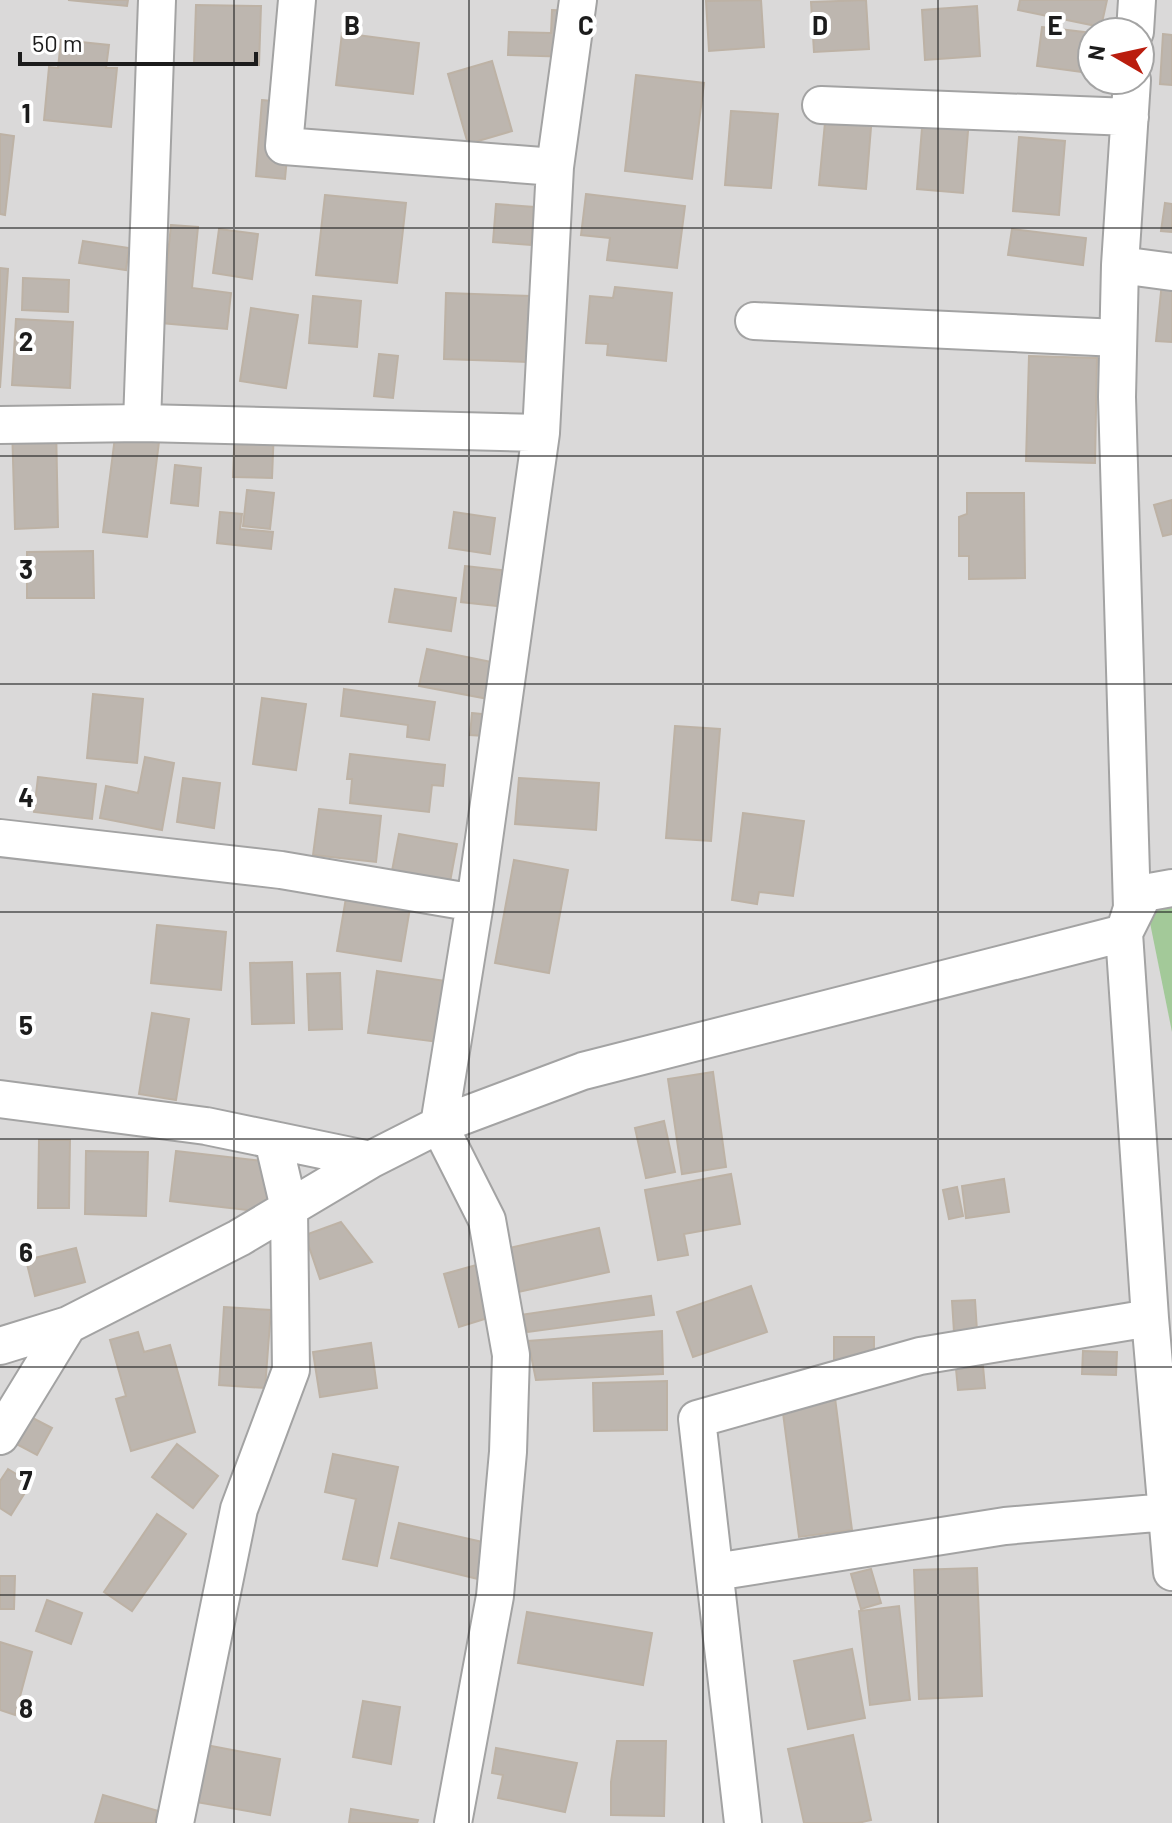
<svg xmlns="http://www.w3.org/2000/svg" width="1172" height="1823" viewBox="0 0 1172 1823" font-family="Barlow,sans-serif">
<rect width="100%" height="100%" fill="#eceae2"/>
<path fill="#dad9d9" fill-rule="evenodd" d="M0,0H1172V1823H0ZM1092,32H1140V80H1092Z"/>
<path fill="#a3c999" d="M1172,888V1032L1144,893Z"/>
<path fill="#bdb6af" stroke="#bdb2a5" stroke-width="2" d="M68,0H128L127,6Z
M761,0L764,47L709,51L706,1Z
M866,0L869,49L814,52L811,2Z
M1020,0H1107L1101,27L1018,10Z
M196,5L261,6L259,65L194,64Z
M977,6L980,56L925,60L922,10Z
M552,10L574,11L572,57L508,55L509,32L551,33Z
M1042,27L1092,33L1090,73L1037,66Z
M342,33L419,43L413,94L336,85Z
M1163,34L1172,35V85L1160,84Z
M61,40L109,45L106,68H117L111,127L44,120L49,67L58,68Z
M492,61L512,131L468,144L448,74Z
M636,75L704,83L692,179L625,171Z
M262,100L292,103L285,179L256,176Z
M731,111L778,114L771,188L725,185Z
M826,112L872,115L866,189L819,185Z
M923,116L969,119L963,193L917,189Z
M0,134L14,136L5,215L0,214Z
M1019,137L1065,141L1059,215L1013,211Z
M586,194L685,206L677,268L607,260L610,238L581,235Z
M325,195L406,203L397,283L316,275Z
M1165,203L1172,204V232L1161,231Z
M496,204L534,207L531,245L493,242Z
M171,225L198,227L192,288L231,293L227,329L161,323Z
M219,229L258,234L252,279L213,273Z
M1012,229L1086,238L1083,265L1008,255Z
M83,241L129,248L126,270L79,263Z
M0,268L8,269L0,388Z
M23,278L69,280L68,312L22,310Z
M1162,282L1172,283V342L1156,341Z
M615,287L672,293L666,361L607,355L608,344L586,343L590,296L613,298Z
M446,293L530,296L528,362L444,359Z
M313,296L361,301L357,347L309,343Z
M251,308L298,315L286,388L240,381Z
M16,319L73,322L70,388L12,385Z
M379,354L398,356L393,398L374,396Z
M1029,356L1097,358L1095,463L1026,461Z
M56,424L58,527L15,529L12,425Z
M235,426L274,428L272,478L233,477Z
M116,429L160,434L147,537L103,532Z
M175,465L201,468L198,506L171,503Z
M247,490L274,493L270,529L243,526Z
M967,493H1024L1025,578L969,579V556H959V517L967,514Z
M1172,500V534L1163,536L1154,505Z
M220,512L242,514L240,529L273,532L271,549L217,543Z
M454,512L495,518L490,554L449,548Z
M93,551L94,598H27V552Z
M465,566L509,571L505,607L461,602Z
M395,589L456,598L451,631L389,622Z
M427,649L511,666L504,702L419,686Z
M344,689L435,702L429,740L407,737L408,725L341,716Z
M93,694L143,699L137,763L87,758Z
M262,698L306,704L296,770L253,764Z
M472,713L501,716L500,737L470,735Z
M675,726L720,729L711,841L666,838Z
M350,754L445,765L443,786L432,785L429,812L350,803L352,779H347Z
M145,757L174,763L162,830L100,818L106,786L138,793Z
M38,777L96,784L92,819L34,812Z
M183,778L220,783L214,828L177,822Z
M519,778L599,783L596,830L515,824Z
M319,809L381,816L376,862L313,855Z
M743,813L804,821L793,896L759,892L757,904L732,900Z
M399,834L457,844L450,882L392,871Z
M514,860L568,870L549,973L495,963Z
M347,892L411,902L401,961L337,951Z
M157,925L226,932L221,990L151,983Z
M292,962L294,1023L252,1024L250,963Z
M377,971L446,981L438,1042L368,1033Z
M340,973L342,1029L309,1030L307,974Z
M152,1013L189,1019L176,1100L139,1094Z
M713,1072L726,1167L682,1174L668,1079Z
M664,1121L675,1172L646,1178L635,1128Z
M39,1140H70L69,1208H38Z
M86,1151L148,1152L146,1216L85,1214Z
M176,1151L271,1162L265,1212L170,1201Z
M731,1174L740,1224L684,1234L688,1255L658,1260L645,1190Z
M1004,1179L1009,1212L966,1218L962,1186Z
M957,1187L963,1216L949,1219L943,1190Z
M341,1222L372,1262L320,1279L305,1235Z
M599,1228L609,1272L518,1292L509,1248Z
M76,1248L85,1282L35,1296L26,1260Z
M480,1264L494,1316L459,1327L444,1274Z
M751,1286L767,1332L693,1357L677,1312Z
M651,1296L654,1315L528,1332L520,1315Z
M975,1300L977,1331L954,1332L952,1301Z
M224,1307L271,1310L265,1388L219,1385Z
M662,1331L663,1374L536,1380L528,1341Z
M138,1332L144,1352L170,1345L195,1432L131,1451L116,1399L126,1396L110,1340Z
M834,1337H874V1374H834Z
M371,1343L377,1388L320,1397L313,1352Z
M1083,1351L1117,1352L1116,1375L1082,1374Z
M983,1366L985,1388L958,1390L956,1369Z
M667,1381V1430L594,1431L593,1383Z
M835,1398L852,1530L799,1537L782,1405Z
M23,1413L52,1428L37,1455L9,1440Z
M177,1444L218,1476L193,1508L152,1477Z
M333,1454L398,1467L377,1566L343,1559L356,1499L325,1492Z
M8,1469L31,1483L11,1515L0,1508V1481Z
M157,1514L186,1534L132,1611L104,1592Z
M399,1523L487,1543L478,1579L391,1558Z
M977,1568L982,1696L919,1699L914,1570Z
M871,1569L881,1603L861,1609L851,1574Z
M0,1576H15L14,1609H0Z
M47,1600L82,1613L71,1644L36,1631Z
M899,1606L910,1700L870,1705L859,1611Z
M527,1612L652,1633L643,1685L518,1663Z
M0,1642L32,1652L15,1715L0,1710Z
M852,1649L865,1718L808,1729L794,1661Z
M363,1701L400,1707L391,1764L353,1757Z
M853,1735L871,1820L858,1823H804L788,1749Z
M617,1741H666L664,1816L611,1815V1782Z
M206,1745L280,1759L270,1815L196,1802Z
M496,1748L577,1763L565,1812L498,1798L503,1775L492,1773Z
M103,1795L158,1811L154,1823H95Z
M351,1809L418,1820L417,1823H349Z"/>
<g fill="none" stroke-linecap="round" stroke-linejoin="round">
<g stroke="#a3a3a3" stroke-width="40">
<path id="minor" d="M297,0L284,146L555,167
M1135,32L1137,0
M1132,80L1120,265L1117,397L1132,908L1124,933L1150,1318L1172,1572
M821,105L1130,117
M1120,265L1172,272
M754,321L1118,338
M142,423L157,0
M0,425L142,423L541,433
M0,838L281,870L475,903
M0,1099L206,1126L370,1160
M0,1346L68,1325L239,1238L370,1160L439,1125L583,1071L1124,933L1144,893L1172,888
M0,1436L68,1325
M715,1572L1005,1526L1167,1512
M175,1823L239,1509L291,1370L289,1208L273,1140
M453,1823L495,1596L508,1452L511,1355L487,1220L439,1125L475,903L541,433L555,167L578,0
M743,1823L697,1419L920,1356L1150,1318"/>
</g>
<use href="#minor" stroke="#fff" stroke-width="36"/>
</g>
<path fill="none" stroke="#1c1c1c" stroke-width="2" stroke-opacity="0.55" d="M234,0V1823M469,0V1823M703,0V1823M938,0V1823M0,228H1172M0,456H1172M0,684H1172M0,912H1172M0,1139H1172M0,1367H1172M0,1595H1172"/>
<g font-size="26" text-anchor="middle" font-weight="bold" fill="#1c1c1c" stroke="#fff" stroke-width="8" stroke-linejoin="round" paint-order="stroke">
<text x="352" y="35">B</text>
<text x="586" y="35">C</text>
<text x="820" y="35">D</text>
<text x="1055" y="35">E</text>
<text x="26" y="123">1</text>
<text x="26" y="351">2</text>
<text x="26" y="579">3</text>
<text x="26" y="807">4</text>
<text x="26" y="1035">5</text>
<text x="26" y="1262">6</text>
<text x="26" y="1490">7</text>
<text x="26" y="1718">8</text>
</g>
<g transform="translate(1116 56) rotate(279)"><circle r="38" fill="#ffffff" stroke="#a4a4a4" stroke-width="2"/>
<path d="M0-6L14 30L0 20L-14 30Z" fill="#ba1d0e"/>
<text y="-12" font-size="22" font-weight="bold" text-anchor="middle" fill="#1c1c1c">N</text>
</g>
<path d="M20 52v12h236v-12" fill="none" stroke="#1c1c1c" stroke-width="4"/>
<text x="32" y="52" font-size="24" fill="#1c1c1c" stroke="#ffffff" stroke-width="6" paint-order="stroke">50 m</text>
</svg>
